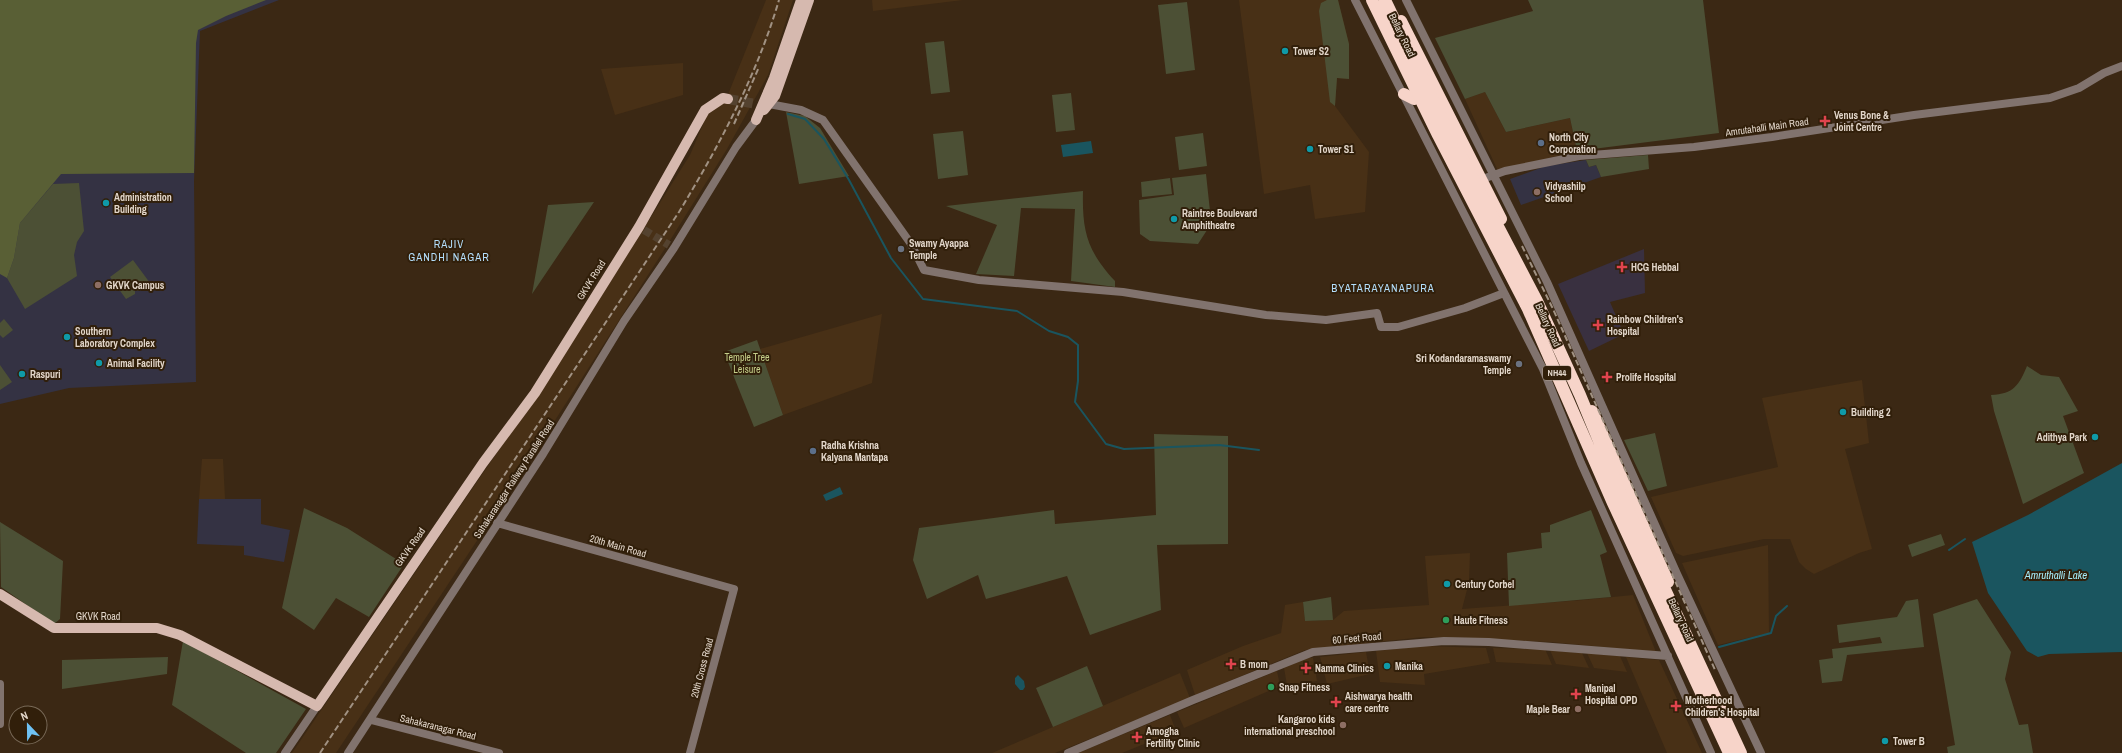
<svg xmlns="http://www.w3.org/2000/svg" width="2122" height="753" viewBox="0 0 2122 753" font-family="'Archivo Narrow',sans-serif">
<rect width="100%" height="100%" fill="#3b2814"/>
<path fill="#483016" d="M766,0H793L768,75L727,149L664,250L506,497L336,753H292L571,344L690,155L707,115L725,102Z
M872,0H963L873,11Z
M1239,0H1338L1349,44V79L1337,78L1335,106L1369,152L1365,212L1315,219L1310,185L1264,194Z
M683,63V95L615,115L601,69Z
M1485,92L1506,132L1570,118L1577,151L1498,171L1465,99Z
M882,314L872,383L783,415L760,349Z
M1862,380L1869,443L1845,449L1872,549L1859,553L1814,574L1806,569L1799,562L1790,539H1764L1683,556L1676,553L1651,497L1778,467L1762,398Z
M202,459H223L225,499H199Z
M1768,545L1769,633L1718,645L1682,563Z
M1470,553L1469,582L1462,609L1583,600L1633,595L1656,652L1551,642L1423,637L1305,650L1195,695L1187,670L1243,646L1281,633L1285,605L1303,602L1305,621L1333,620L1344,611L1429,605L1425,556Z
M1424,646L1486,648L1490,663L1424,674L1425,685L1380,682L1376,651Z
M1493,648L1545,649L1552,665L1496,662Z
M1550,650L1582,653L1589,668L1556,664Z
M1366,652L1370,674L1327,684L1320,657Z
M1587,653L1620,656L1627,672L1594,668Z
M1626,657L1659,660L1702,753H1667Z
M1307,658H1313L1317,681L1287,685L1284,668Z
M1277,671L1280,686L1184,728L1177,712Z
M1180,673L1190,698L1055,753H992Z
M1170,715L1176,731L1122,753H1078Z"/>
<path fill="#343243" d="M0,0H279L200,31L194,181L196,382L69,388L0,404Z
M1586,160L1589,167L1596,165L1601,177L1521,205L1510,179L1546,166Z
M199,499H261V524L290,530L284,562L244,555V546L197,544Z"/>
<path fill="#393040" d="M1644,249L1645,293L1610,302L1623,332L1622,335L1589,351L1558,284Z"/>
<path fill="#4c5035" d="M1327,0H1338L1349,44V79L1337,78L1335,106L1330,102L1319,11L1321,3Z
M1528,0H1703L1719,133L1577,151L1570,118L1506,132L1485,92L1465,99L1435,38L1533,11Z
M1187,2L1195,70L1166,74L1158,5Z
M944,41L950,92L931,94L925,43Z
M1071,93L1075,130L1056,132L1052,95Z
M786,112L805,116L820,128L849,176L799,184Z
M963,131L968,175L938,179L933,134Z
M1203,133L1207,166L1179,170L1175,137Z
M1648,155L1649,169L1601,177L1596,165L1589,167L1586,160Z
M1206,174L1210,211L1209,227L1198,244L1150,241L1140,234L1139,200L1174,195L1172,178Z
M1170,178L1172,194L1142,197L1141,182Z
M79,183L84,231L77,242L74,255L77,276L25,309L7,278L14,258L20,223L53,184Z
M1083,191C1082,231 1087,251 1115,281V287L1071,281L1075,209L1021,208L1014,276L976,274L997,225L946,206Z
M594,202L532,294L548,205Z
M133,260L150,283L139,291L135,290V294L126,299L110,277Z
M4,319L13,330L3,338L0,335V323Z
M757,340L783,415L754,427L724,352Z
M0,365L12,382L0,390Z
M2027,366L2041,375L2059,377L2078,411L2063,416L2084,473L2023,504L1994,411L1991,395C2014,394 2019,385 2027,366Z
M1655,433L1667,486L1648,491L1624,440Z
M1154,434L1228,436V544L1157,545L1161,610L1090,635L1067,576L986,599L978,575L927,599L913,560L919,528L1054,510L1055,524L1156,515Z
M304,508L347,528L404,564L369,617L336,598L314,630L282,608Z
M1591,510L1607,552L1600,555L1611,597L1509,606L1507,553L1542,548L1541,533L1550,532V525Z
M0,522L63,561L60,619L54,624L1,587Z
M1941,534L1945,545L1912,557L1908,545Z
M1331,597L1333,620L1305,621L1303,602Z
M1918,599L1924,647L1847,655L1842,681L1822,683L1819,660L1833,658L1832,649L1882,643L1880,637L1839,643L1837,625L1897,617L1906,601Z
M1977,599L2011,652L2005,679L2019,725L2028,724L2033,753H1948L1947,747L1955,745L1933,614Z
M183,641L306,709L276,753H246L172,705Z
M168,657L167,674L62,689V660Z
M1087,666L1103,706L1053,727L1036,688Z"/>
<path fill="#595f35" d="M0,0H266L226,16L198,30L196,43L194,173L61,174L20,223L14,258L7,278L0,274Z"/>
<path fill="#1a555f" d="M1091,141L1093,153L1063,157L1061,145Z
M2122,463V652L2049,654L2038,657L2027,651L1988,593L1972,542L2028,515Z
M840,487L843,494L826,501L823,495Z
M1018,675L1024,681L1025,687L1023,690H1020L1015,684V678Z"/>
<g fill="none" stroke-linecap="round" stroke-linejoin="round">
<path stroke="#1a555f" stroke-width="2" d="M788,114L805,119L824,139L849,180L891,258L923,299L1017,311L1049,331L1068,337L1078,345V381L1075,402L1106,444L1124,449L1219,445L1259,450
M1949,550L1965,539
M1719,647L1771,633L1776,616L1787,606"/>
<path stroke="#54422f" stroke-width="8" stroke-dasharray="8 4" stroke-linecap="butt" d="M644,230L669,245"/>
<path stroke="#54422f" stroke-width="10" stroke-dasharray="10 5" stroke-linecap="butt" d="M728,99L756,104"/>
<path stroke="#81736e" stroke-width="8" d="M1355,0L1543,369L1581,463L1711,753
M1406,0L1547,282L1677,574L1761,753
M769,104L801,110L823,120L911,244L924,270L979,280L1123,292L1266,315L1326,320L1377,313L1381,327H1398L1465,308L1504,293
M1477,181L1505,171L1579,156L1694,147L1772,137L1914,115L2050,98L2079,88L2104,73L2122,66
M497,523L734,589L690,753
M0,684V724
M371,720L499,753
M285,753L317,706
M348,753L543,454L624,321L674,248L736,147L756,120
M1068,753L1193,700L1313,652L1444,641L1489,642L1668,656"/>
<path stroke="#d6b9af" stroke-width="10" d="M764,110L775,96L809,0
M756,120L774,78L801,0
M0,594L54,628H157L180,635L317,706L483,463L535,393L639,227L705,110L723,98L728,99"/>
<path stroke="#f7d4c9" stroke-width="12" d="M1401,21L1501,219
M1404,94L1414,99
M1592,411L1668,582"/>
<path stroke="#a19283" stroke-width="2" stroke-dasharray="6 3" stroke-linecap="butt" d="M734,124L759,67
M1522,246L1553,309L1715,670
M320,753L679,212C719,146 757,75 779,0"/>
<path stroke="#f7d4c9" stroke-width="12" d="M1372,0L1438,135L1528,309L1613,503L1729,753
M1385,0L1447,129L1537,301L1580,395L1623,499L1741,753"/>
</g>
<g fill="#0f9aa8" stroke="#311f0a" stroke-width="1.5">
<circle cx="1285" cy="51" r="4"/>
<circle cx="1310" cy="149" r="4"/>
<circle cx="106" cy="203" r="4"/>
<circle cx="1174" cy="219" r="4"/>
<circle cx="67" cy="337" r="4"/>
<circle cx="99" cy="363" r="4"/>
<circle cx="22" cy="374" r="4"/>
<circle cx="1843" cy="412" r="4"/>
<circle cx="2095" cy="437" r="4"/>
<circle cx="1447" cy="584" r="4"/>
<circle cx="1387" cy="666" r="4"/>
<circle cx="1885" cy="741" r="4"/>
</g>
<g fill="#e0444e" stroke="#311f0a" stroke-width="1.5">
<path d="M1823 115h4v4h4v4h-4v4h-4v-4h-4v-4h4z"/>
<path d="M1620 261h4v4h4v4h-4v4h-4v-4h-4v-4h4z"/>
<path d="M1596 319h4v4h4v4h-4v4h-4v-4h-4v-4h4z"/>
<path d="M1605 371h4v4h4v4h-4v4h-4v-4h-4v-4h4z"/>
<path d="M1229 658h4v4h4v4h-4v4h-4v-4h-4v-4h4z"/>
<path d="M1304 662h4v4h4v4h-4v4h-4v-4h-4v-4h4z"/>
<path d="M1574 688h4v4h4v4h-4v4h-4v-4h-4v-4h4z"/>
<path d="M1334 696h4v4h4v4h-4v4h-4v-4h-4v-4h4z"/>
<path d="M1674 700h4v4h4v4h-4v4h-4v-4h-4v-4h4z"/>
<path d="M1135 731h4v4h4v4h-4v4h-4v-4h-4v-4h4z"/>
</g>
<g fill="#5c6f8a" stroke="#311f0a" stroke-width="1.5">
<circle cx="1541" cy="143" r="4"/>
<circle cx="813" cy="451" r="4"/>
</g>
<g fill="#8d6e63" stroke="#311f0a" stroke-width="1.5">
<circle cx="1537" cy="192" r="4"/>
<circle cx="98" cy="285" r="4"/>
<circle cx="1578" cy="709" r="4"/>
<circle cx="1343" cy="725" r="4"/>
</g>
<g fill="#6b7280" stroke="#311f0a" stroke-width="1.5">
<circle cx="901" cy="249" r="4"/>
<circle cx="1519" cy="364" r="4"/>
</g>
<g fill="#2e9e5b" stroke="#311f0a" stroke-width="1.5">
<circle cx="1446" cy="620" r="4"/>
<circle cx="1271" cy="687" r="4"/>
</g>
<g text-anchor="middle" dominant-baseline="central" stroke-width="4" stroke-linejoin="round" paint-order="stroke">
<rect fill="#311f0a" stroke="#aea091" stroke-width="1" x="1543" y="366" width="28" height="14" rx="3"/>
<g font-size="9" font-weight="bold" fill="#e3d7cb">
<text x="1557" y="373">NH44</text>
</g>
<g font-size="10" fill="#e3d7cb" stroke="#311f0a">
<text transform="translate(1402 35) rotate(64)">Bellary Road</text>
<text transform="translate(1767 127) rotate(-8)">Amrutahalli Main Road</text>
<text transform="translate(591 280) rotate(-58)">GKVK Road</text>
<text transform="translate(1548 325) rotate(65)">Bellary Road</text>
<text transform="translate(514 479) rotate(-57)">Sahakaranagar Railway Parallel Road</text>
<text transform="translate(618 546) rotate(16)">20th Main Road</text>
<text transform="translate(410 547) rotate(-55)">GKVK Road</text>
<text x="98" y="616">GKVK Road</text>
<text transform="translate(1681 620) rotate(65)">Bellary Road</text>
<text transform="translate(1357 638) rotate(-5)">60 Feet Road</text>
<text transform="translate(702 668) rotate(-75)">20th Cross Road</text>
<text transform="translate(438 727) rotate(14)">Sahakaranagar Road</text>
</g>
<g font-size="10" font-weight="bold" fill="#e3d7cb" stroke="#311f0a" text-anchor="start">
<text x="1293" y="51">Tower S2</text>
<text x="1834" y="115">Venus Bone &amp;<tspan x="1834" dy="12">Joint Centre</tspan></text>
<text x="1549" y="137">North City<tspan x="1549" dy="12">Corporation</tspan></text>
<text x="1318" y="149">Tower S1</text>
<text x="1545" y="186">Vidyashilp<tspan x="1545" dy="12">School</tspan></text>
<text x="114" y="197">Administration<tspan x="114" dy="12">Building</tspan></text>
<text x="1182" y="213">Raintree Boulevard<tspan x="1182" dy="12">Amphitheatre</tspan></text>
<text x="909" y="243">Swamy Ayappa<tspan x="909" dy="12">Temple</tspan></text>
<text x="1631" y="267">HCG Hebbal</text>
<text x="106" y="285">GKVK Campus</text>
<text x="1607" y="319">Rainbow Children's<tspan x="1607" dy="12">Hospital</tspan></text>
<text x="75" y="331">Southern<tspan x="75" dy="12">Laboratory Complex</tspan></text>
<text x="1511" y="358" text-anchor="end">Sri Kodandaramaswamy<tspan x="1511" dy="12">Temple</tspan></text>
<text x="107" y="363">Animal Facility</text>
<text x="30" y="374">Raspuri</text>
<text x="1616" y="377">Prolife Hospital</text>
<text x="1851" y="412">Building 2</text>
<text x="2087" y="437" text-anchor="end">Adithya Park</text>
<text x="821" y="445">Radha Krishna<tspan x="821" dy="12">Kalyana Mantapa</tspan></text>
<text x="1455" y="584">Century Corbel</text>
<text x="1454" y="620">Haute Fitness</text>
<text x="1240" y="664">B mom</text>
<text x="1395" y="666">Manika</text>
<text x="1315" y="668">Namma Clinics</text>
<text x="1279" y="687">Snap Fitness</text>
<text x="1585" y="688">Manipal<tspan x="1585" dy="12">Hospital OPD</tspan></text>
<text x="1345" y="696">Aishwarya health<tspan x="1345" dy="12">care centre</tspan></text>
<text x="1685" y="700">Motherhood<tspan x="1685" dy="12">Children's Hospital</tspan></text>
<text x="1570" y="709" text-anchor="end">Maple Bear</text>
<text x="1335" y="719" text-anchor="end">Kangaroo kids<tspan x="1335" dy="12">international preschool</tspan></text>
<text x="1146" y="731">Amogha<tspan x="1146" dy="12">Fertility Clinic</tspan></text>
<text x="1893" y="741">Tower B</text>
</g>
<g font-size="10" fill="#c4ce89" stroke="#311f0a">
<text x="747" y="357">Temple Tree<tspan x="747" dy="12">Leisure</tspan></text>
</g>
<g font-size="11" letter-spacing="1" fill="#b3defb" stroke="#311f0a">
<text x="449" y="244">RAJIV<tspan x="449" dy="13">GANDHI NAGAR</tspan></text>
<text x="1383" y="288">BYATARAYANAPURA</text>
</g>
<g font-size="11" font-style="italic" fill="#a4ecf9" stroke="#311f0a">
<text x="2056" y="575">Amruthalli Lake</text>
</g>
</g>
<g transform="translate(28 725) rotate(338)"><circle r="19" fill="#311f0a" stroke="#786957"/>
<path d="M0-3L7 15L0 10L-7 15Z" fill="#6fc2f4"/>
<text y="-6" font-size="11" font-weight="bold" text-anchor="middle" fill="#e3d7cb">N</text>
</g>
</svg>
